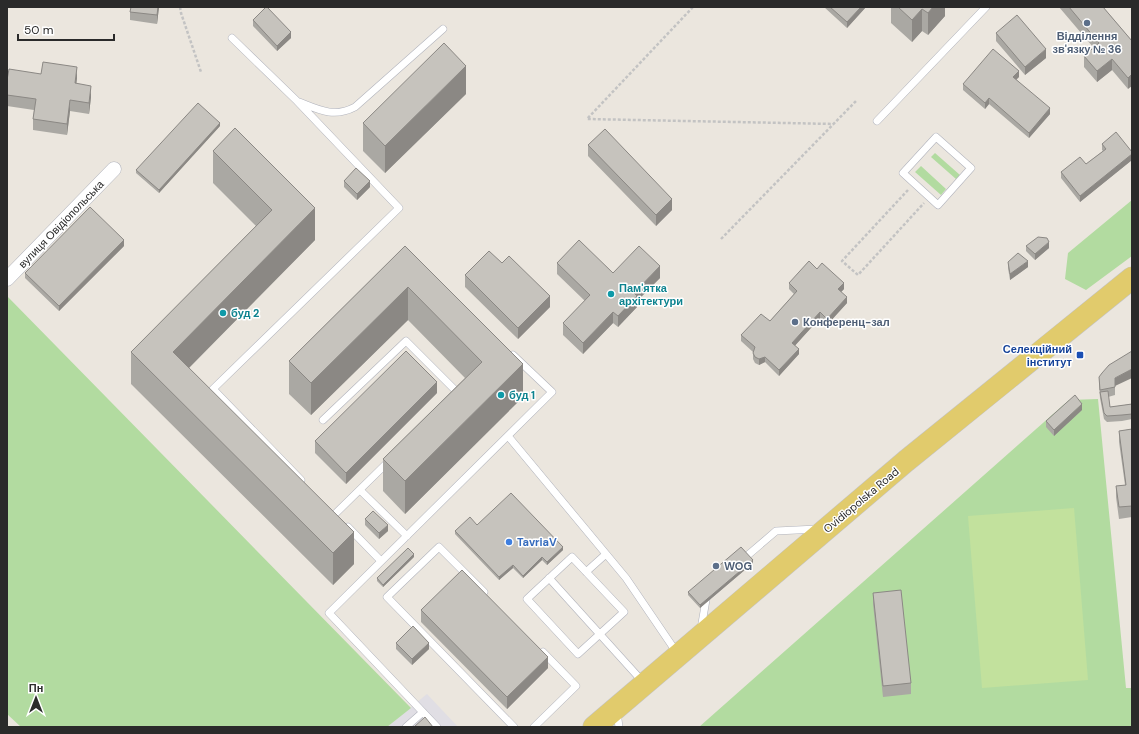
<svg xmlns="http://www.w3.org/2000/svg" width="1139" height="734" viewBox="0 0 1139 734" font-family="'DM Sans',sans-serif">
<rect width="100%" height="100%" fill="#ebe6de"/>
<path fill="#e0dee4" d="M427,694L458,727H387Z"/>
<path fill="#b2dba0" d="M935,153L960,175L956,179L931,157Z
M921,166L946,189L941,195L915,172Z
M1132,200V256L1086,290L1065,279L1068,253Z
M7,296L411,708L387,727H21L7,714Z
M1098,399L1126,688H1132V727H699L1069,400Z"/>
<path fill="#c2e19d" d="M1074,508L1088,680L982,688L968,516Z"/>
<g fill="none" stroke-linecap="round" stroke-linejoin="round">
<g stroke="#b1b3bc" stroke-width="8">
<path id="service" d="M232,38L297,101L399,208L213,389L301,480
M299,102C319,110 334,118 355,107L443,29
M877,121L986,7
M936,137L971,168L938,205L903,173Z
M323,420L406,341L457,392L454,395
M508,436L626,578L677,653
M360,490L407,536
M335,514L389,461
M348,527L381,561
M572,557L624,612L578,654L527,599Z
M741,561L776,531L817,529
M586,572L606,554
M549,578L643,682
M484,592L439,547L387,597L514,727
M701,629L707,594
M617,712L619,727
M406,727L423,712
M437,727L329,613L552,392L513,355
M534,727L576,686L543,652"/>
</g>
<g stroke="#b1b3bc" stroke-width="15">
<path id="minor" d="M7,279L114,169"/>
</g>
<g stroke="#c3c3c3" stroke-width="23">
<path id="primary" d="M594,727L906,461L1132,278"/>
</g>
<path stroke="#c3c3c3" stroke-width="2.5" stroke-dasharray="3 2" stroke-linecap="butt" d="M180,7L181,13L201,72
M693,7L587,119L834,124
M908,190L842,261L858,275L924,203
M721,239L856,101"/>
<use href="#service" stroke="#fff" stroke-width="7"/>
<use href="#minor" stroke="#fff" stroke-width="14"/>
<use href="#primary" stroke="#e1cb6c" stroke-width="22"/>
</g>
<path fill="#aaa8a3" d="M159,7L157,24L130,20V12Z
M824,7H866L847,28Z
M891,7H945V16L928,35L922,31L912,42L891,23Z
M1059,7H1103L1132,41L1128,89L1112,70L1097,82L1084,67V56L1093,47Z
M253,20L291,38L277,51L253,26Z
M996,33L1046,58L1025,75L996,41Z
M41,74L77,78L76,84L91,97L89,114L70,111L67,135L33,130V119L34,110L7,106V80Z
M1019,77L1016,79L1050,114L1029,138L989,104L985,109L963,90V84Z
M466,94L385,173L363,151V123Z
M220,126L159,193L136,173V170Z
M1102,144L1132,152V160L1080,202L1061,178V172L1086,164L1103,151L1102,150Z
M588,145L672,210L656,226L588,156Z
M213,151L315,240L189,368L354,564L333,585L131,384V352L256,226L213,183Z
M344,181L370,187L357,200L344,187Z
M124,246L59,311L25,278V273Z
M405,246L523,397L405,514L383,491V459L465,378L408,320L311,415L289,394V361Z
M1026,246L1049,248L1035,260L1026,251Z
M1008,262L1028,267L1010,280L1008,268Z
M557,263L613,273L660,278L637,301V307L618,327L613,323L583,354L563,335V323L585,301L557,274Z
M817,269L844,289L841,292L847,303L827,325L820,318L795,345L799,354L779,376L765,362L759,365L755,363L753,359V352L741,341V335L770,321L794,294L789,289V283Z
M465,275L550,307L518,339L465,287Z
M1099,377L1115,386V395L1108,397L1110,407L1132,404V419L1122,421L1107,422L1104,419L1100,398L1099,386Z
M437,393L346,484L315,453V441Z
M1082,410L1054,436L1046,427V421Z
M1132,429V517L1119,519L1116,497V486L1125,485L1119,442V431Z
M365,519L388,531L379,539L365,525Z
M477,525L563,550L547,565L542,560L523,578L513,568L499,580L455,534V531Z
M414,557L383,587L377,581V578Z
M753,563L700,608L688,595V592Z
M873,593L911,683V694L883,697L873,604Z
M421,610L548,668L507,709L421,622Z
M396,643L429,649L412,665L396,649Z"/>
<path fill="#8b8884" d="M158,7H159L157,24V15Z
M861,7H866L847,28V22Z
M933,7H945V16L928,35V13Z
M922,9V31L912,42V20Z
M291,32V38L277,51V46Z
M1046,49V58L1025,75V67Z
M1112,59V70L1097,82V71Z
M466,66V94L385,173V146Z
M77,67V78L75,95V83Z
M1019,71V77L1013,83V77Z
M1132,74V86L1128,89V78Z
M91,86V97L89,114V103Z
M989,98V104L985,109V103Z
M70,100V111L67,135V124Z
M1050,108V114L1029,138V133Z
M220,123V126L159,193V190Z
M1132,154V160L1080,202V196Z
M370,181V187L357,200V194Z
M672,199V210L656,226V215Z
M315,208V240L173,384V352Z
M124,240V246L59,311V306Z
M1049,242V248L1035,260V254Z
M1028,261V267L1010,280V274Z
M660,266V278L637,301V307L618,327V316L634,293Z
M844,283V289L838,295V289Z
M408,287V320L311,415V383Z
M550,296V307L518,339V328Z
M847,297V303L827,325V319Z
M613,312V323L583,354V343Z
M820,312V318L792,349V343Z
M799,349V354L779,376V370Z
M765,357V362L759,365V359Z
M523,364V397L405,514V481Z
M1132,369V378L1115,386V378Z
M437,382V393L346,484V473Z
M1082,404V410L1054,436V430Z
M388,525V531L379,539V533Z
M354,532V564L333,585V553Z
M563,547V550L547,565V562Z
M414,554V557L383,587V585Z
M542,557V560L523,578V576Z
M753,560V563L700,608V605Z
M513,565V568L499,580V577Z
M429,643V649L412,665V659Z
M548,657V668L507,709V697Z"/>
<path fill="#c6c3bd" stroke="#8b8884" d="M131,7H158L157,15L130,12Z
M266,7H267L291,32L277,46L253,20Z
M830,7H861L847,22Z
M898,7H933L928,13L922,9L912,20Z
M1069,7H1103L1132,41V74L1128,78L1112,59L1097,71L1084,56L1099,43Z
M1017,15L1046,49L1025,67L996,33Z
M444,43L466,66L385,146L363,123Z
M993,49L1019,71L1013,77L1050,108L1029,133L989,98L985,103L963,84Z
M43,62L77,67L75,83L91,86L89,103L70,100L67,124L33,119L36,99L7,95V80L9,69L41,74Z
M198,103L220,123L159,190L136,170Z
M235,128L315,208L173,352L354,532L333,553L131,352L272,210L213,151Z
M605,129L672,199L656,215L588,145Z
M1116,132L1132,152V154L1080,196L1061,172L1080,157L1086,164L1106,149L1102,144Z
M356,168L370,181L357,194L344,181Z
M90,207L124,240L59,306L25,273Z
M1038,237L1047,238L1049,242L1035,254L1026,246Z
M579,240L613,273L639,246L660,266L634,293L637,296L618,316L613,312L583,343L563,323L590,295L557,263Z
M405,246L523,364L405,481L383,459L482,362L408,287L311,383L289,361Z
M489,251L502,263L509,256L550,296L518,328L465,275Z
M1018,253L1028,261L1010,274L1008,262Z
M809,261L817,269L822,263L844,283L838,289L847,297L827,319L820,312L792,343L799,349L779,370L765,357L759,359L755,357L753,353L755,347L741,335L761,314L770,321L797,291L789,283Z
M406,351L437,382L346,473L315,441Z
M1132,351V369L1115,378V387L1100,390L1099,377L1102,373L1109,365Z
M1108,391L1110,407L1132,404V414L1122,415L1107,416L1104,413L1100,392Z
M1075,395L1082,404L1054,430L1046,421Z
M1132,429V506L1119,507L1116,486L1126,485L1119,431Z
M511,493L563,547L547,562L542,557L523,576L513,565L499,577L455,531L470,517L477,525Z
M373,511L388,525L379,533L365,519Z
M741,547L753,560L700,605L688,592Z
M408,548L414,554L383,585L377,578Z
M462,570L548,657L507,697L421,610Z
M901,590L911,683L883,686L873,593Z
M413,626L429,643L412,659L396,643Z
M425,717L433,727H414Z"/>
<g fill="#5c6f8a" stroke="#fff" stroke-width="1.5">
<circle cx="1087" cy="23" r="4"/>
<circle cx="795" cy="322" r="4"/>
<circle cx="716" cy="566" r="4"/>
</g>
<g fill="#0f9aa8" stroke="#fff" stroke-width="1.5">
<circle cx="611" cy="294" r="4"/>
<circle cx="223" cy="313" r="4"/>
<circle cx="501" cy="395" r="4"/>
</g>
<rect fill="#1a4fb4" stroke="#fff" stroke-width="1.5" x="1076" y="351" width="8" height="8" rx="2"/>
<circle fill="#3f7fe0" stroke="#fff" stroke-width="1.5" cx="509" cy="542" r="4"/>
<g text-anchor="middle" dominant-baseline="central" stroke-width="3" stroke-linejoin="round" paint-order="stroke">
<g font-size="11" font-weight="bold" fill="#4e5e75" stroke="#fff" text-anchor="start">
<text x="1087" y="36" text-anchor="middle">Відділення<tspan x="1087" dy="13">зв'язку № 36</tspan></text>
<text x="803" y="322">Конференц-зал</text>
<text x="724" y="566">WOG</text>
</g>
<g font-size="11" fill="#2a2a2a" stroke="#fff">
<text transform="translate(61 224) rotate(-46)">вулиця Овідіопольська</text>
<text transform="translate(861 500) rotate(-40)">Ovidiopolska Road</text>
</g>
<g font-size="11" font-weight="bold" fill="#0d838f" stroke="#fff" text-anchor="start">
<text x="619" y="288">Пам'ятка<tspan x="619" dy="13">архітектури</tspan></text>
<text x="231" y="313">буд 2</text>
<text x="509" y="395">буд 1</text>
</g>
<g font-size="11" font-weight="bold" fill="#164399" stroke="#fff" text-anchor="end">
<text x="1072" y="349">Селекційний<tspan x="1072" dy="13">інститут</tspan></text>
</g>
<g font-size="11" font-weight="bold" fill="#366cbe" stroke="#fff" text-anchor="start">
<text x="517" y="542">TavriaV</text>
</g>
</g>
<rect width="1139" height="734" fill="none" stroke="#2a2a2a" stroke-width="16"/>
<g transform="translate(36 698)" stroke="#ffffff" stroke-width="3" paint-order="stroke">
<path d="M0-3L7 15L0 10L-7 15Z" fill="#2a2a2a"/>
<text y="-6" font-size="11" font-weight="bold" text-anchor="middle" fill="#2a2a2a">Пн</text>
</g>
<path d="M18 34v6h96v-6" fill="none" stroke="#2a2a2a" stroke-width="2"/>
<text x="24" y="34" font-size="12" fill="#2a2a2a" stroke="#ffffff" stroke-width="3" paint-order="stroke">50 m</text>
</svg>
